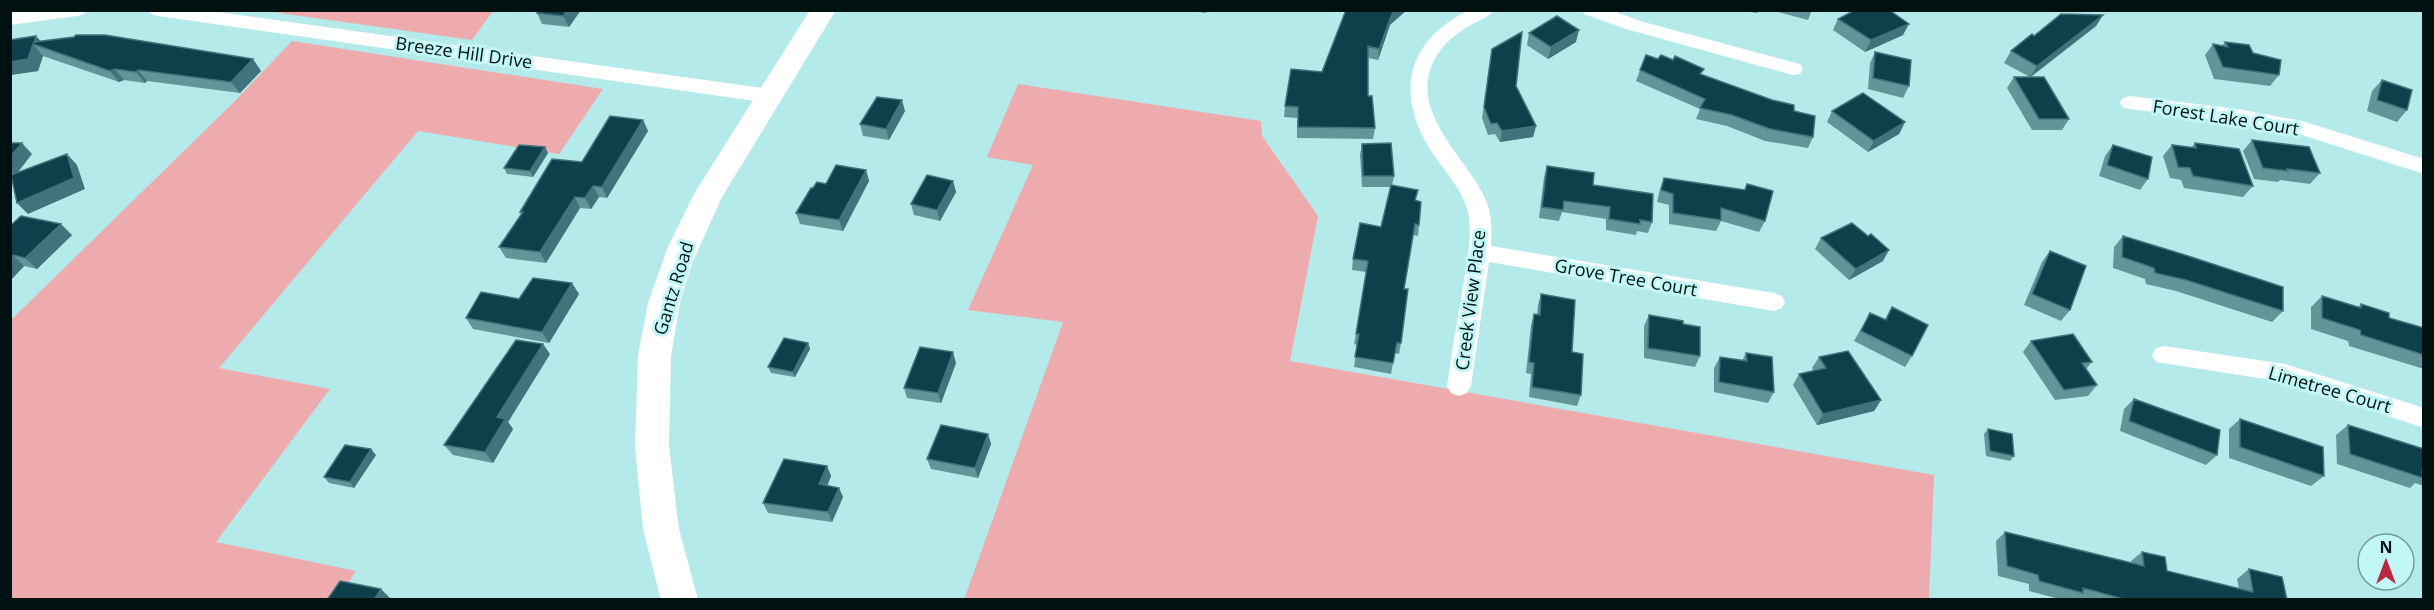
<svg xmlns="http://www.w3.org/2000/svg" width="2434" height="610" viewBox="0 0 2434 610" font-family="'Open Sans',sans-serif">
<rect width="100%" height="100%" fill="#b5eaea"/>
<path fill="#edabae" d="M265,11L493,10V11L472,40Z
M292,41L603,89L559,154L418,131L219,368L330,389L216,542L356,571L338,599H11L10,321L234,102Z
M1018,84L1261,121L1262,136L1318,216L1290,361L1934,475L1929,599L964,600L1063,322L968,310L1033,165L987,157Z"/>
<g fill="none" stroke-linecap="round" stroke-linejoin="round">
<path fill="#fff" fill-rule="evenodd" d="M29,10H86L84,14L77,16L10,25V13Z
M149,10H204L770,89L777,91L780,96L777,101L770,103L158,16L151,14Z
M1469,10H1494C1489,18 1478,20 1471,25C1459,31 1447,41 1439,52C1402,106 1463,153 1484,196C1492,212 1492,229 1491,246L1774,293L1782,296L1785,302L1782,308L1774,311L1489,262L1471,386L1467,393L1459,396L1451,393L1447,386C1452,353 1457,320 1463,287C1466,265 1472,242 1469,219C1466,191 1444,172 1430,149C1394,92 1408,40 1469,10Z
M1582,10H1611L1640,21L1800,64L1803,69L1800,74L1793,75L1626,29L1584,14Z
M2130,96L2238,109L2302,121L2424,159V174L2302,135L2238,123L2123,108L2120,103L2123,98Z
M2164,346L2285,364L2424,408V428L2285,382L2156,362L2152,355L2156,348Z"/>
<path fill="#fff" fill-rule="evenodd" d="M810,10H836L722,197L693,261L680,303L671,356L669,446L679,529L698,600H661L643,529L635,446L638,356L648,303L668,247L694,194Z"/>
</g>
<path fill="#62959a" d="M581,10L569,27L542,24L537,13Z
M1185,10H1207L1206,13Z
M1735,10H1758L1757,13Z
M1771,10H1812L1808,20Z
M2103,15L2096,26L2031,77L2069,119L2062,130H2032L2007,88L2014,77H2030L2004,63L2011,51Z
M1838,19L1903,35L1865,52L1833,30Z
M1390,25L1378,60L1368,58V96L1375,128L1373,139L1297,138V118L1284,117L1285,106L1322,72Z
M1529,33L1576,42L1548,59L1527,45Z
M10,40L41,41L261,71L240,93L147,81L145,83L124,80L119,82L43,56L38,71L10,75Z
M2225,42L2253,53L2279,75L2270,86L2214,79L2205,55L2213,44L2222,46Z
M1492,49L1516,86L1536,126L1533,137L1500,142L1495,134L1488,135L1482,118Z
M1875,52L1909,86L1903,98L1868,89L1870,63Z
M1640,70L1702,75L1794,111L1813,137L1808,148L1765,141L1727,126L1696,119L1700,109L1636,81Z
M2382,80L2407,110L2397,122L2367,111L2372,91Z
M905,111L889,140L863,136L860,124Z
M1832,111L1905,122L1899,134L1868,152L1827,122Z
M643,120L648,131L607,198L599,197L591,209L580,208L546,263L506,258L499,247L521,214L520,212L582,162Z
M2252,140L2320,173L2310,184L2280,180L2278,182L2254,179L2243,151Z
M2195,143L2253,186L2243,197L2184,188L2181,180L2170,178L2163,156L2172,145L2191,148Z
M1362,144L1394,176L1392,186L1416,201L1419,225L1418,236L1413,235L1404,289L1401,343L1399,354L1395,353L1391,374L1354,367L1357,345L1354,344L1356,334L1366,272L1352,270L1353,259L1381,227L1391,187H1362L1360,155Z
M2113,145L2148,179L2140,190L2099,176L2105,156Z
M545,147L548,153L533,177L507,174L504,168Z
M1547,166L1593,185L1652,222L1648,233L1637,231L1636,235L1606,230V219L1562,212L1559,221L1539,218L1544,177Z
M866,170L869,181L843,231L800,224L796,213L813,188Z
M1664,178L1744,190L1747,184L1765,221L1759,232L1721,221L1716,231L1669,224V205L1657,202L1660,189Z
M953,181L956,192L940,221L914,215L911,204Z
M10,226L72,235L37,269L24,266L10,281Z
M2123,236L2283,311L2272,322L2176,291L2146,284L2145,279L2113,268L2114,247Z
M1821,238L1883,261L1849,280L1815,249Z
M2050,251L2070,310L2061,321L2024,305L2042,262Z
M579,294L549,343L473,329L466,318L519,299Z
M1541,294L1572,352L1581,395L1577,406L1529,397L1531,374L1526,373L1531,325L1534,314L1537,315L1538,305Z
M2322,296L2358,307L2361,304L2389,318L2424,328V369L2349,346L2348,341L2311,329V307Z
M1892,307L1912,356L1905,367L1854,341L1870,313L1885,319Z
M1649,315L1683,324L1700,356L1695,367L1644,358V326Z
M2031,341L2092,362L2086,369L2097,385L2088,396L2055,400L2023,352Z
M808,343L810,349L795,377L771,373L768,367Z
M1746,353L1774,392L1768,403L1714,392V368L1720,357L1742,361Z
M550,354L508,422L513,429L493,463L453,455L444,445Z
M1819,357L1881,400L1874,411L1817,425L1793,385L1799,374L1814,371L1812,368Z
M956,363L941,403L907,398L904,388Z
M2134,399L2217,455L2206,465L2120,431L2124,409Z
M2240,419L2324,476L2311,486L2229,458V429Z
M2348,425L2424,449V486L2415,483L2410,488L2337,464L2336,435Z
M1988,429L2014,456L2010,461L1986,456L1984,434Z
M988,434L991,444L978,478L931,469L927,459Z
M376,455L354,488L329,483L324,477Z
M827,466L831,476L827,485L839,488L843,497L832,522L768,513L763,503Z
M2005,532L2132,563L2131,561L2142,552L2167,571L2239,589L2237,579L2249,569L2287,600H2080L2077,599L2076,600H2063L2029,591V584L1998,576L1996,541Z"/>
<path fill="#40737b" d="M567,10H581L569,27L563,16Z
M1396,10H1407L1390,25L1378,60L1379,49L1392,14Z
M2103,15L2096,26L2030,77L2037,66Z
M1909,24L1903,35L1865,52L1871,40Z
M1579,30L1576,42L1548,59L1551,47Z
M36,36L46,47L34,42Z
M33,44L43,56L38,71L10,75V62Z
M253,59L261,71L240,93L231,82Z
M115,69L124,80L119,82L110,71Z
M138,70L147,81L145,83L136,72Z
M902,100L905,111L889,140L886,129Z
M643,120L648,131L607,198L602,187Z
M1905,122L1899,134L1868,152L1874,141Z
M1536,126L1533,137L1500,142L1502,131Z
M22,143L32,154L15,176L10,171V157Z
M545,147L548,153L533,177L530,171Z
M67,154L77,165L85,189L28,214L17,203Z
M866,170L869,181L843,231L839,220Z
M953,181L956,192L940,221L937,210Z
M593,186L599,197L591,209L585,198Z
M575,197L580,208L546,263L540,252Z
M61,224L72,235L37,269L25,258Z
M1889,250L1883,261L1849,280L1856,269Z
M13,255L24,266L10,281V258Z
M572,283L579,294L549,343L542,332Z
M808,343L810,349L795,377L793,372Z
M543,344L550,354L508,422L513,429L493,463L485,452L497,417Z
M953,352L956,363L941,403L938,393Z
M1881,400L1874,411L1817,425L1823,414Z
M988,434L991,444L978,478L975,468Z
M371,449L376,455L354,488L350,482Z
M827,466L831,476L824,494L819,484Z
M839,488L843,497L832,522L828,512Z
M381,589L391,599L390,600H374Z"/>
<path fill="#0e404b" stroke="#40737b" stroke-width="1.5" d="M538,10H567L563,16L537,13Z
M1346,10H1396L1392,14L1379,49L1368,46V96H1372L1375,128L1298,127V107L1285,106L1291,69L1322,72Z
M1855,10H1889L1909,24L1871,40L1838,19Z
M2061,14L2103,15L2037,66L2011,51L2032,34L2034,36Z
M1557,16L1579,30L1551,47L1529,33Z
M1522,32L1516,86L1536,126L1502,131L1497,123L1491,124L1484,107L1492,49Z
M76,35H105L253,59L231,82L138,70L136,72L115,69L110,71L33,44L28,59L10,62V40L36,36L34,42L74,37Z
M2225,42L2249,45L2253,53L2281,60L2279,75L2223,67L2213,44L2228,47Z
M1875,52L1911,60L1909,86L1873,78Z
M1646,55L1658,59L1661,55L1673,60L1675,56L1704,69L1700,74L1772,100L1794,105V111L1815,116L1813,137L1770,129L1732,115L1700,108L1705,99L1640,70Z
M2014,77H2044L2069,119H2039Z
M2382,80L2412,90L2407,110L2377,100Z
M1863,93L1905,122L1874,141L1832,111Z
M877,97L902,100L886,129L860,124Z
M610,116L643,120L602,187L593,186L585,198L575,197L540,252L499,247L523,212H520L552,159L582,162Z
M2252,140L2309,147L2320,173L2287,169L2288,171L2263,168Z
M10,143H22L10,157Z
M1391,143L1394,176H1363L1362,144Z
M2195,143L2239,149L2253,186L2193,176L2190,168L2178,167L2172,145L2196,148Z
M519,145L545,147L530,171L504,168Z
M2113,145L2152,157L2148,179L2107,165Z
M67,154L74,178L17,203L11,175Z
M836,165L866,170L839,220L796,213L811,188H813L817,182L826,184Z
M1547,166L1594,173L1593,185L1653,194L1652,222L1640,220V224L1609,219L1610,207L1564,201L1563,210L1542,207Z
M927,175L953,181L937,210L911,204Z
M1664,178L1745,190L1747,184L1773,191L1765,221L1721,208V220L1673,213V194L1661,190Z
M1391,185L1418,190L1415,200L1421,202L1419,225L1415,224L1404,289H1408L1401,343H1397L1393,363L1355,357L1359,334H1356L1368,261L1353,259L1360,223L1381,227Z
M21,216L61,224L25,258L13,255L10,258V226Z
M1852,223L1868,236L1871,234L1889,250L1856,269L1821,238Z
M2123,236L2185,255L2283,287V311L2186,280L2155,273L2154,268L2122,257Z
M2050,251L2086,266L2070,310L2032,294Z
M533,278L572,283L542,332L466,318L481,292L519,299Z
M1541,294L1575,300L1572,352L1583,354L1581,395L1532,387L1534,363L1529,362L1534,314L1540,315Z
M2322,296L2361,308V304L2389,313V318L2424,328V355L2361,335L2360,330L2322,318Z
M1892,307L1928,325L1912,356L1861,331L1870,313L1886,320Z
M1649,315L1683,321V324L1700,327V356L1648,348Z
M2073,334L2092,362L2082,363L2097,385L2064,390L2031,341Z
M784,338L808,343L793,372L768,367Z
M516,340L543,344L497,417L505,419L485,452L444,445Z
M920,347L953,352L938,393L904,388Z
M1848,351L1881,400L1823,414L1799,374L1826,368L1819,357Z
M1746,353L1772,357L1774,392L1719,382L1720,357L1747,361Z
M2134,399L2220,430L2217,455L2129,421Z
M2240,419L2323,447L2324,476L2240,447Z
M941,425L988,434L975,468L927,459Z
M2348,425L2424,449V471H2422L2423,478L2350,454Z
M1988,429L2012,434L2014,456L1990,451Z
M345,445L371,449L350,482L324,477Z
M784,459L827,466L819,484L839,488L828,512L763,503Z
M2005,532L2144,566L2142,552L2165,557L2167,571L2253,592L2249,569L2282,577L2287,600H2127L2083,588V593L2039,581L2038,575L2007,566Z
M340,581L381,589L374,600H327Z"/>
<g text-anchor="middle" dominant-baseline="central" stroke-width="6" stroke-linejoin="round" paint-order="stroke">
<g font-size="18" fill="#011" stroke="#c2f7f7">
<text transform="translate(464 52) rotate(8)">Breeze Hill Drive</text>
<text transform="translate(2226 117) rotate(9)">Forest Lake Court</text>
<text transform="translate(1626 277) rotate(10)">Grove Tree Court</text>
<text transform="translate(673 288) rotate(-73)">Gantz Road</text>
<text transform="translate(1470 300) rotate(-83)">Creek View Place</text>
<text transform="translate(2330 389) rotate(16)">Limetree Court</text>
</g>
</g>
<rect width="2434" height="610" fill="none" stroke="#001111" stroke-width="24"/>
<g transform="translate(2386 562)"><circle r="28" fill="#c2f7f7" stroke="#749b9b" stroke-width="1.5"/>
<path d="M0-4.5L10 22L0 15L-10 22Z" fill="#b92843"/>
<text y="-9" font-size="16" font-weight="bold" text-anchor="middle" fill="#001111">N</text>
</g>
</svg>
